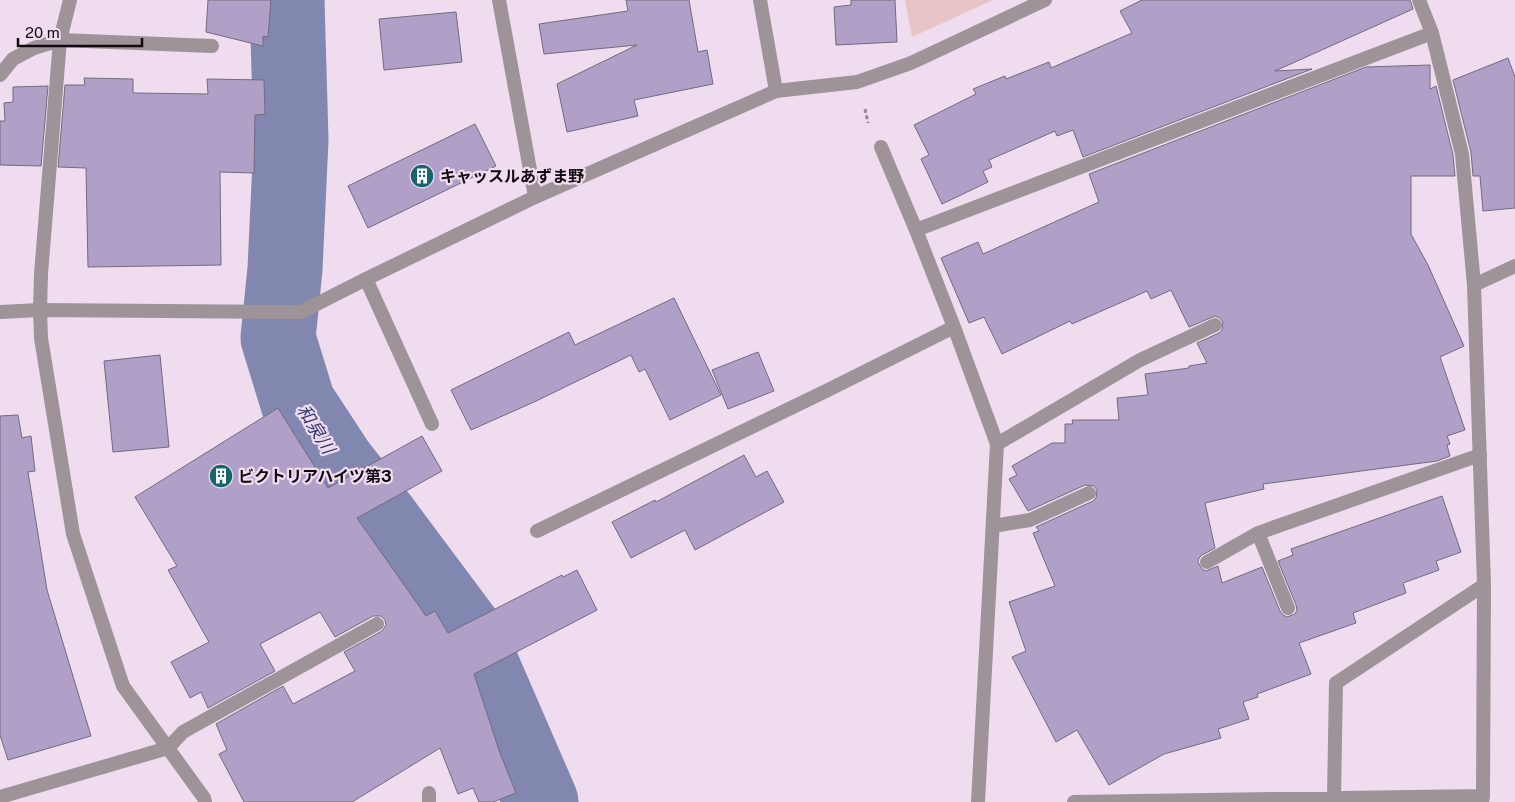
<svg xmlns="http://www.w3.org/2000/svg" width="1515" height="802" viewBox="0 0 1515 802" font-family="'Public Sans','Noto Sans JP',sans-serif">
<rect width="100%" height="100%" fill="#efdcef"/>
<path fill="#e7c4c6" d="M905,0H993L912,37Z"/>
<g fill="none" stroke-linecap="round" stroke-linejoin="round">
<path stroke="#8187ae" stroke-width="75" d="M287,0L291,140L285,269L278,338L298,403L338,464L382,520L470,638L541,802"/>
</g>
<path fill="#b0a0c8" stroke="#726a7f" d="M208,0H271L268,37L263,36V46L206,32Z
M626,0H689L698,52L707,50L713,84L634,100L638,116L567,132L557,84L637,45L544,54L539,24L628,11Z
M851,0H895L897,42L836,45L834,7L851,5Z
M1142,0H1410L1413,9L1275,71L1312,69L1083,157L1073,130L1057,136L1055,131L989,160L992,167L983,171L988,182L942,204L921,159L929,155L914,125L976,94L973,89L1005,76L1006,79L1049,62L1051,68L1132,33L1120,11Z
M456,12L462,62L384,70L379,19Z
M1508,58L1515,77V208L1483,211L1480,176H1473L1471,152L1453,80Z
M1430,65V89L1436,86L1453,155L1455,176H1411V234L1428,265L1464,346L1440,357L1465,430L1447,436L1450,444L1447,445L1450,456L1437,461L1263,484L1264,489L1205,503L1215,548L1202,555L1199,558L1198,562L1202,569L1206,571L1218,566L1222,583L1262,567L1280,611L1283,615L1287,617L1295,614L1297,610L1296,605L1278,561L1293,555L1291,549L1442,496L1461,552L1436,561L1439,570L1403,583L1406,593L1353,613L1356,623L1299,643L1311,674L1257,694L1258,697L1243,702L1249,719L1218,729L1221,738L1164,754L1109,785L1077,730L1056,742L1012,657L1026,651L1009,602L1055,586L1033,533L1039,531L1036,527L1093,501L1096,498L1097,490L1094,486L1085,485L1028,511L1009,479L1017,475L1012,466L1052,443H1065V424H1073L1072,420H1119L1117,398L1148,395L1145,374L1189,368V366L1207,363L1197,343L1219,333L1222,330L1223,322L1220,318L1215,316L1189,327L1171,290L1151,299L1147,291L1072,324L1070,321L1002,354L984,317L969,323L941,258L978,242L983,254L1099,202L1089,174L1366,67Z
M84,78L133,79V93L208,94L207,79L264,80L265,114L255,115L254,173L220,172L221,265L88,267L86,168L58,167L65,85H85Z
M48,86L41,166L0,165V121H5L4,103L13,102V87Z
M475,124L496,166L368,228L348,186Z
M674,298L721,395L670,420L645,369L639,372L631,355L534,402L471,430L451,390L569,332L575,345Z
M758,352L774,391L728,409L712,370Z
M160,355L169,447L113,452L104,361Z
M278,408L328,488L422,436L442,471L357,518L426,616L435,611L448,633L562,575L563,577L577,570L597,610L474,674L500,753L516,793L493,802H479L473,788L458,794L440,748L352,802H244L219,754L227,750L216,724L283,686L293,704L355,671L344,652L382,631L386,625L385,620L381,616H373L335,637L320,612L260,644L275,671L208,708L201,692L190,698L171,662L209,642L168,570L177,566L135,497Z
M18,415L22,438L31,436L35,471L28,472L47,590L91,736L8,760L0,735V416Z
M744,455L756,477L767,471L784,502L695,550L685,530L631,558L612,522L655,500L656,502Z"/>
<g fill="none" stroke-linecap="round" stroke-linejoin="round">
<path stroke="#958895" stroke-width="3" stroke-dasharray="4 2.5" stroke-linecap="butt" d="M865,109L868,123"/>
<path stroke="#9e9398" stroke-width="14" d="M60,40L212,46
M366,279L432,424
M997,444L1140,360L1215,325
M993,526L1030,520L1089,493
M1258,533L1288,608
M1207,562L1258,533L1480,455
M0,797L168,748L183,732L377,624
M429,802V793"/>
<path stroke="#9e9398" stroke-width="14" d="M70,0L60,40L41,274L40,310L41,338L73,534L123,686L204,798L205,802
M499,0L535,197
M1419,0L1432,33L1462,154L1474,285L1484,585L1483,796L1482,802
M0,75L13,59L34,48L60,40
M776,91L857,82L911,63L1045,0
M881,147L916,230L954,327L997,444L978,802
M916,230L1432,33
M1474,285L1515,266
M537,531L826,391L954,327
M1334,798L1336,683L1484,585
M1074,802L1483,796"/>
<path stroke="#9e9398" stroke-width="14" d="M0,312L40,310L301,312L366,279L535,197L776,91L760,0"/>
</g>
<defs>
<g id="building-disc" transform="scale(1.25)"><circle r="9.5" fill="#17646d" stroke="#efdcef"/><path d="M-4-6H4V6H1V3H-1V6H-4ZM-2.5-4.3h1.7v1.8h-1.7ZM.8-4.3h1.7v1.8H.8ZM-2.5-1h1.7V.8h-1.7ZM.8-1h1.7V.8H.8Z" fill="#fff"/></g>
</defs>
<g fill-rule="evenodd">
<use href="#building-disc" x="422" y="176"/>
<use href="#building-disc" x="221" y="476"/>
</g>
<g text-anchor="middle" dominant-baseline="central" stroke-width="4.5" stroke-linejoin="round" paint-order="stroke">
<g font-size="16" font-weight="bold" fill="#110b11" stroke="#efdcef" text-anchor="start">
<text x="440" y="176">キャッスルあずま野</text>
<text x="238" y="476">ビクトリアハイツ第3</text>
</g>
<g font-size="18" font-style="italic" fill="#36396e" stroke="#efdcef">
<text transform="translate(316 429) rotate(58)">和泉川</text>
</g>
</g>
<path d="M18 38v8h124v-8" fill="none" stroke="#110b11" stroke-width="2.5"/>
<text x="25" y="38" font-size="15" fill="#110b11" stroke="#efdcef" stroke-width="4" paint-order="stroke">20 m</text>
</svg>
